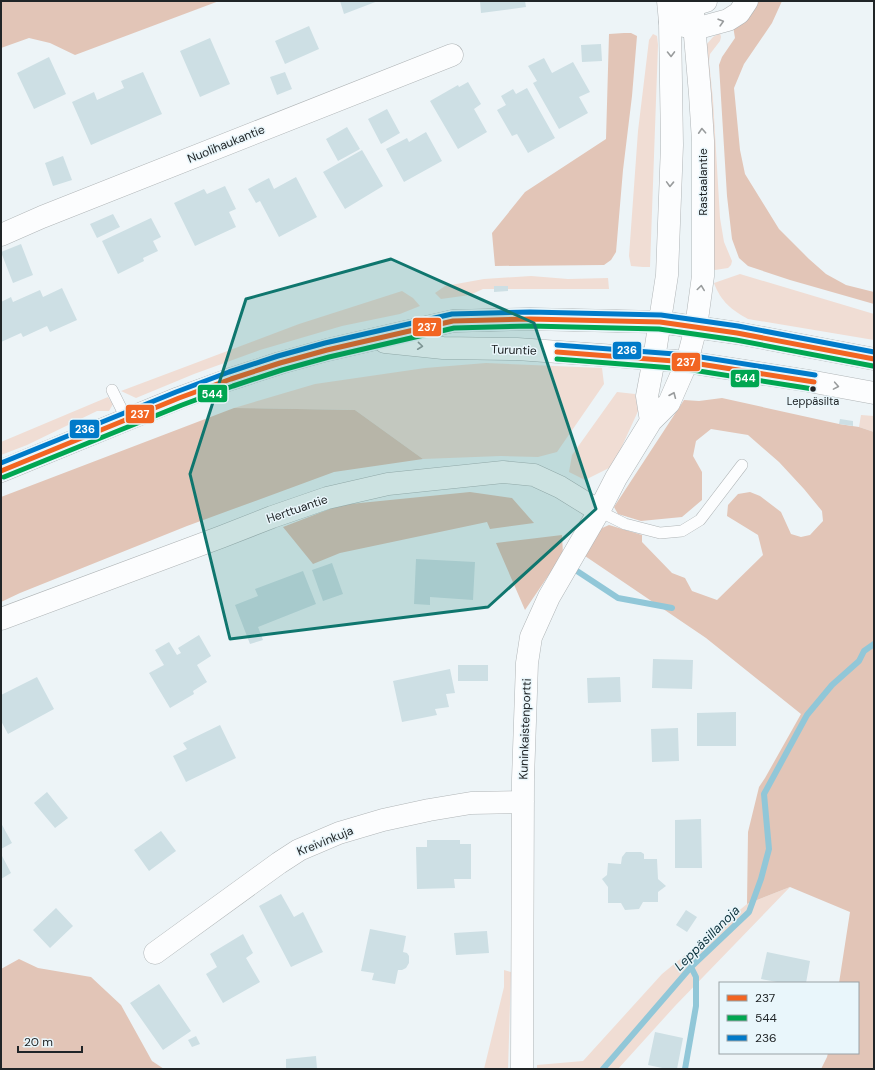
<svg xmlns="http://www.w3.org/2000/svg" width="875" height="1070" viewBox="0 0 875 1070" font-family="'DM Sans',sans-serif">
<rect width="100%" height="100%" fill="#edf4f7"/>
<path fill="#f0ddd4" d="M720,33L721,37L720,41L710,54L709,61L713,100L720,218L724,242L732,261L731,265L728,268L715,270L713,269L706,45L713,37Z
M653,34L657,36L658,45L650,267H643L631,266L629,256L638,131L649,40Z
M740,274L874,314V340L748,319C732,310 721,302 714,283Z
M531,276L568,279L608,278L609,289H483L470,295L441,299L435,293L445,286L484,279Z
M402,291L413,298L420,306L400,314L342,326L260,350L194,374L136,398L121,391L299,324Z
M486,363L602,368L604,384L557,452L538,457L501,456L423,459L355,410L234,408L315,384L425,368Z
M617,392L635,394L639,409L613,466L585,480L569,472L572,455Z
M108,397L113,404L109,411H97L27,445L1,455V442Z
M861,415L874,416V432L859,427Z
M790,887L675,1006L618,1069H537V1065L583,1061L662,974L747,904Z
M504,970L511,972L508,1069H484L504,987Z"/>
<path fill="#e2c5b7" d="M1,1H219L75,55L50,43L29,38L1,48Z
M759,1H782L772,23L744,64L734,88L740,150L745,174L779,229L809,259L826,274L846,285L874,292V304L790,280L748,266L739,258L732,239L727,196L719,65L722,57L735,38L733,26L757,4Z
M624,33H631L637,36L632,96L623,170L616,252L611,260L604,265L495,266L492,233L525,192L606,139L609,34Z
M722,398L839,424L859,427L874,432V1069H821L827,1057L828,1053H858V983H839L850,912L790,887L747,904L748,832L759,787L765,778L801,714L706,638L585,556L600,529L609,525L642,535V542L672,573L685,578L692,591L717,600L763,555L758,535L727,516L728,505L738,494L750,492L760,496L781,512L791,534L801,537L810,535L823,521L822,511L804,489L779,462L748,435L711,429L696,441L693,456L702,472V500L682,517L641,521L618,514L614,507L684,400L699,401Z
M234,408L355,410L423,459L334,472L187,526L20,593L1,602V497Z
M470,492L512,498L534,523L490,529L487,522L340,553L313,564L283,527L340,505Z
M562,535L563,554L525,610L496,543Z
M19,959L38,968L91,977L121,1005L152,1061L164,1069H1V969Z"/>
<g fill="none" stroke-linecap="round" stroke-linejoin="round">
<path stroke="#91c7d8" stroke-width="6" d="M577,571L618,598L672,608
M603,1069L691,967L749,912L761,879L769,849L764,794L807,715L832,685L859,661L864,651L874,644
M685,1069L696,1006V977L691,967"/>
</g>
<path fill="#cddfe4" d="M340,1H378L344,14Z
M480,1H525L526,7L481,13Z
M309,26L319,49L285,64L275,41Z
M210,38L230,84L200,97L180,51Z
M601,44L602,61L582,62L581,45Z
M49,57L66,94L34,109L17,73Z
M544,58L552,73L573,62L590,92L579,97L588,113L559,129L533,83L537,81L528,66Z
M143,72L162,114L91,145L72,102L94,92L97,100L124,88L121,81Z
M285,72L292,89L277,95L270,77Z
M468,82L481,104L474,109L487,132L458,149L430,101L458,85L459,87Z
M527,88L555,138L528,153L517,134L512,136L497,110L506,105L501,96L513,89L516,94Z
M387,109L400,133L381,144L368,119Z
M347,127L360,149L338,161L326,139Z
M426,132L442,161L404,182L386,149L407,138L409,142Z
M362,150L383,186L345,209L323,172Z
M63,156L72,180L53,186L45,163Z
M296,177L317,217L279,237L260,201L256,203L248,189L269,178L274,189Z
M225,186L236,209L229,212L236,227L195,246L174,203L204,189L207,194Z
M113,214L120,227L97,238L90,224Z
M151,218L161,237L153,241L158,251L143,258L144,261L118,274L102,241Z
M21,244L33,275L13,283L1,252Z
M494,286H508V291L494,292Z
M62,288L77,320L50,332L47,326L23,337L21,333L1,342V302L11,297L13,302L40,290L43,297Z
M840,419L853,421V426L839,424Z
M416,559L475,562L473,600L430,597V605L414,604Z
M332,563L343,594L323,601L312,570Z
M303,571L316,604L258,627L263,640L250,644L235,605L258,596L255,589Z
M199,635L211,656L197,665L207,682L193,691L194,694L170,708L149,673L164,665L155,650L169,642L177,655L181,653L178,648Z
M653,659L693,660L692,689L652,688Z
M458,665H488V681H458Z
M450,669L455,693L446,694L449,707L435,709L437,715L402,722L393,681Z
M37,677L54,709L8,734L1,721V695Z
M620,677L621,702L588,703L587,678Z
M736,712V746H697V713Z
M220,725L236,758L186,782L173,756L187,749L183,743Z
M678,728L679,761L652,762L651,729Z
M47,792L68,818L55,828L34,803Z
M701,819L702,868H675V820Z
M1,823L12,843L1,849Z
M161,831L176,851L149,871L134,850Z
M427,840H460V844H471V879H454L455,888L417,889L416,847H427Z
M626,852H641L644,854V859H657L658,879L666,886L658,892V902H643L639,909L625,910L621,903H608V887L602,879L607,875L608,863L621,864L622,857Z
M1,854L11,873L1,879Z
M281,894L294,917L303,912L323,952L291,967L259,906Z
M56,908L73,926L50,948L33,930Z
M686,910L697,917L687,932L676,925Z
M370,929L406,936L403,952L407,953L409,956V963L406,968L402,970H398L395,984L372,980L374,973L361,971Z
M487,931L489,953L456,955L454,933Z
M243,934L253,953L246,958L260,982L223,1003L206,974L217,967L210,954Z
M767,952L810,961L806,983H777V982L761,979Z
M159,984L191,1031L163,1050L130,1003Z
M655,1032L683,1038L677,1069H667L648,1065Z
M196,1036L200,1044L192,1047L188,1040Z
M316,1056L317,1069H286V1059Z"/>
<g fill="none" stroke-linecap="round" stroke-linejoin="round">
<g stroke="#b0b5b7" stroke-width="12">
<path id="lane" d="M112,390L127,420
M599,511L625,524L660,533L682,531L700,520L742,465"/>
</g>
<g stroke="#b0b5b7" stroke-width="23">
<path id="street" d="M678,16L693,5L706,1
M670,22L695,29L728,20L739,13L747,1
M1,235L42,217L452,55
M651,421L647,396L654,359
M1,619L221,537L272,517L327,498L388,484L503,472L534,475L560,487L599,511
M155,953L279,863L299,850L339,833L383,820L429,810L471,803L523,802
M522,1069L523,779L527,663L531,637L549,597L599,511L616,478L651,421L669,403L687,362"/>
</g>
<g stroke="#b0b5b7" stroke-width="23">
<path id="primary" d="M385,342L443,348L517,349L615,356L687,362L809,381L874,393
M654,359L667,275L672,145L670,22L668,1
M687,362L696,327L703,276V141L700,94L692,1
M1,471L179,398L231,379L280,363L327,350L453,321L530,319L660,322L737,333L874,359"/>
</g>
<use href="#lane" stroke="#fcfdfe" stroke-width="11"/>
<use href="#street" stroke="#fcfdfe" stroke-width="22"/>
<use href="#primary" stroke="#fcfdfe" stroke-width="22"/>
<g stroke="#e9f6fb" stroke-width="8">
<path id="bus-1" d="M557,352L687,362L814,382
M1,471L179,398L231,379L280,363L327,350L453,321L530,319L660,322L737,333L874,359"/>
</g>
<g stroke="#e9f6fb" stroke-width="8">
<path id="bus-2" d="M557,359L686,369L813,389
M4,477L182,405L233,386L282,370L329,357L454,328L530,326L659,329L736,340L873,366"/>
</g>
<g stroke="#e9f6fb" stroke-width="8">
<path id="bus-3" d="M557,345L688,355L815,375
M1,463L176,392L229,372L278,356L325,343L452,314L530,312L661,315L738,326L874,352"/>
</g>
<use href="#bus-1" stroke="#f26522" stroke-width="5"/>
<use href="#bus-2" stroke="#00a651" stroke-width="5"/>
<use href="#bus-3" stroke="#007ac9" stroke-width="5"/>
</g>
<defs><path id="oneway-chevron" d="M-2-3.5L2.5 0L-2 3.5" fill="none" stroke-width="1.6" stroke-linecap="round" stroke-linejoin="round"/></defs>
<g stroke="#999c9d">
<use href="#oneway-chevron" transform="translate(721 22) rotate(-16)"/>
<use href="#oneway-chevron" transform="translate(671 54) rotate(89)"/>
<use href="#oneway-chevron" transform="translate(702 131) rotate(-93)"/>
<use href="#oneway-chevron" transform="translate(670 184) rotate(92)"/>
<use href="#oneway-chevron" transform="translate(701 288) rotate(-82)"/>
<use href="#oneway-chevron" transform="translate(420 346) rotate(6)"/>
<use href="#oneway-chevron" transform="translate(836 386) rotate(10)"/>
<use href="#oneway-chevron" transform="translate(673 395) rotate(-67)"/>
</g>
<path fill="#0f766e" fill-opacity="0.2" stroke="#0f766e" stroke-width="3" stroke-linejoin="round" d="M391,259L534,323L596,509L488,607L230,639L190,474L246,299Z"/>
<circle fill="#202527" stroke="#e9f6fb" stroke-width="1.5" cx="813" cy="389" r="3.5"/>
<g text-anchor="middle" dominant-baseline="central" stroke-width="3" stroke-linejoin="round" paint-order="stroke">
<g font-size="11" fill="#202527" stroke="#e9f6fb">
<text x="813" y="401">Leppäsilta</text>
</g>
<g font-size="12" fill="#202527" stroke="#e9f6fb">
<text transform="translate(226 144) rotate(-22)">Nuolihaukantie</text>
<text transform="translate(703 182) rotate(-90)">Rastaalantie</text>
<text transform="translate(514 350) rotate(2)">Turuntie</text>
<text transform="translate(297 509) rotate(-19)">Herttuantie</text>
<text transform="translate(525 729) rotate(-88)">Kuninkaistenportti</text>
<text transform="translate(325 841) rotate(-22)">Kreivinkuja</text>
</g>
<g font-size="13" font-style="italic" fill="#0e323c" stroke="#e9f6fb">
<text transform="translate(707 938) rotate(-45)">Leppäsillanoja</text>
</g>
</g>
<g stroke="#e9f6fb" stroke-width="1.5">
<rect x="412" y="317" width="30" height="20" rx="4" fill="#f26522"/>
<rect x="612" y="341" width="30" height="19" rx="4" fill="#007ac9"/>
<rect x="671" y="352" width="30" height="20" rx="4" fill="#f26522"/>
<rect x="730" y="369" width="30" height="19" rx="4" fill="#00a651"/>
<rect x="197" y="384" width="31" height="19" rx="4" fill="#00a651"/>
<rect x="125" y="404" width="30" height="20" rx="4" fill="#f26522"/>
<rect x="69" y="419" width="31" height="20" rx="4" fill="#007ac9"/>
</g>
<g font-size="11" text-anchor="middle" font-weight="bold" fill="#fff">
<text x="427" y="331">237</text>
<text x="627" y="354">236</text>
<text x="686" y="366">237</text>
<text x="745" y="382">544</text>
<text x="212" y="398">544</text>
<text x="140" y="418">237</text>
<text x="85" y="433">236</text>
</g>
<rect width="875" height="1070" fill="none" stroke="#202527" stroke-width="4"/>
<rect x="719" y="982" width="140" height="72" fill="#e9f6fb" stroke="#99a2a6"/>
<rect x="727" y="995" width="20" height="6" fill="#f26522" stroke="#99a2a6"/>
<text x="755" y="1002" font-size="12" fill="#202527">237</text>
<rect x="727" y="1015" width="20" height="6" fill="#00a651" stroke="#99a2a6"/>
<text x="755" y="1022" font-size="12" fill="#202527">544</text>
<rect x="727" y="1035" width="20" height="6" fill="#007ac9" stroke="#99a2a6"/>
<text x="755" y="1042" font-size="12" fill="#202527">236</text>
<path d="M18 1046v6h64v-6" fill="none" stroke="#202527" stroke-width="2"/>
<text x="24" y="1046" font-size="12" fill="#202527" stroke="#e9f6fb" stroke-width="3" paint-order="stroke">20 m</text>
</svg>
